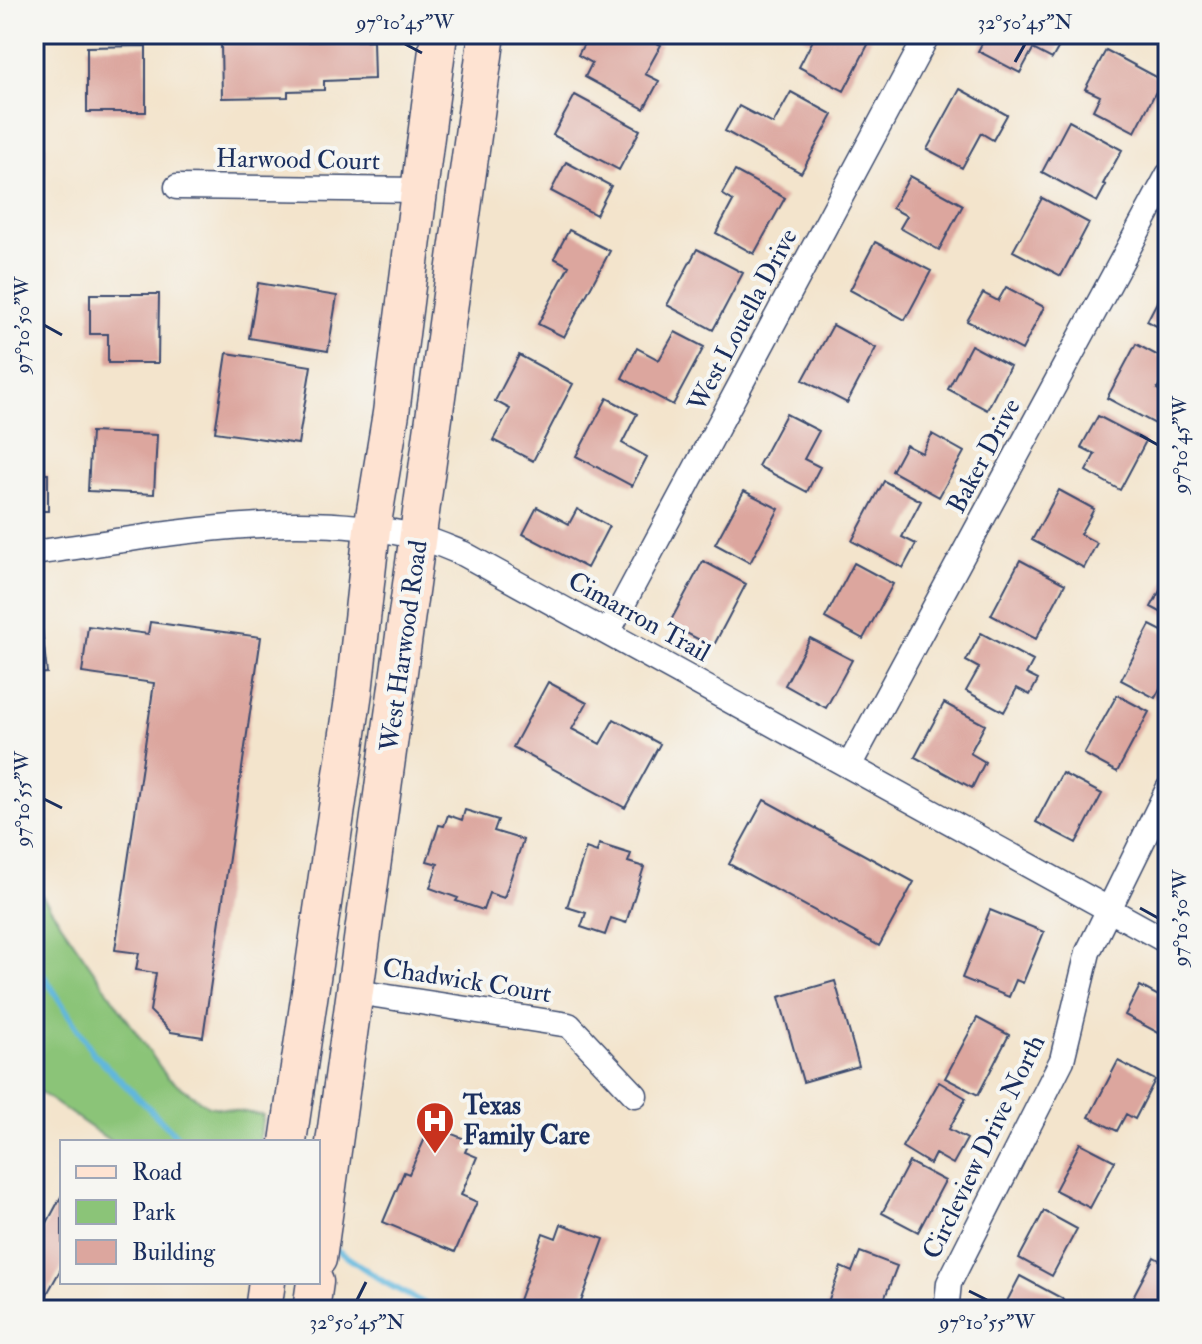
<svg xmlns="http://www.w3.org/2000/svg" width="1202" height="1344" viewBox="0 0 1202 1344" font-family="'IM FELL Double Pica',serif">
<rect width="100%" height="100%" fill="#f6f6f2"/>
<filter id="ink" filterUnits="userSpaceOnUse"><feTurbulence type="fractalNoise" baseFrequency=".0125" numOctaves="2"/><feDisplacementMap in="SourceGraphic" scale="16" xChannelSelector="R" yChannelSelector="G"/><feConvolveMatrix kernelMatrix="1 2 1 2 8 2 1 2 1" color-interpolation-filters="sRGB"/></filter>
<filter id="wash" filterUnits="userSpaceOnUse"><feTurbulence type="fractalNoise" baseFrequency=".006" numOctaves="4" result="noise"/><feDisplacementMap in="SourceGraphic" scale="32" xChannelSelector="R" yChannelSelector="G"/><feGaussianBlur stdDeviation="1.8" result="paint"/><feColorMatrix in="noise" values="0 0 0 0 0 0 0 0 0 0 0 0 0 0 0 0 0 1.4 0 .05"/><feComposite in="paint" operator="in"/></filter>
<g filter="url(#wash)">
<rect width="100%" height="100%" fill="#f3e4cc"/>
<path fill="#8bc478" stroke="#537a6b" stroke-width="2" d="M34,884L167,1077L208,1106L263,1115L259,1142H112L34,1088Z"/>
<g fill="none" stroke-linecap="round" stroke-linejoin="round">
<path stroke="#60b7dd" stroke-width="6" d="M34,960L94,1054L183,1142
M331,1246L384,1282L436,1310"/>
</g>
<g id="blocks">
<path fill="#dca69e" d="M589,34H639L661,45L645,74L659,81L644,109L585,77L592,63L578,55Z
M798,34H861L871,39L844,91L799,67L812,42Z
M987,34H1061L1065,36L1052,59L1033,49L1020,73L978,51Z
M373,40L374,79L324,81V90L288,91V97L222,98L221,44Z
M146,46V112H87V47Z
M1106,50L1162,80L1135,132L1093,110L1100,96L1085,89Z
M960,89L1007,115L993,140L981,133L962,168L927,149Z
M791,92L833,115L801,173L725,131L739,106L773,124Z
M575,95L640,130L619,170L553,135Z
M1069,121L1122,150L1103,184L1106,185L1097,202L1042,172Z
M34,144L46,145L45,174H34Z
M566,162L611,186L596,215L551,191Z
M735,171L785,198L754,254L716,233L733,201L722,194Z
M910,176L963,205L939,250L900,228L907,216L892,208Z
M1042,198L1089,223L1061,276L1013,251Z
M569,230L610,251L564,337L538,324L569,266L554,258Z
M875,242L931,271L905,320L850,290Z
M697,249L743,273L713,330L667,305Z
M1168,281V332L1147,321Z
M258,283L337,296L328,351L249,338Z
M1006,287L1044,307L1022,350L967,321L983,293L998,301Z
M90,294H159L158,363H108V334H90Z
M34,317H43L42,349H34Z
M833,325L876,348L847,403L803,380Z
M675,332L704,347L673,405L622,378L637,348L659,360Z
M1136,344L1168,361V368L1157,389L1168,395V403L1157,425L1107,398Z
M971,345L1010,366L987,410L948,389Z
M227,353L311,366L298,444L215,432Z
M519,355L573,384L533,461L493,440L510,409L495,401Z
M607,398L637,414L622,443L647,457L632,486L576,456Z
M786,414L819,431L804,459L820,467L807,492L758,466Z
M1098,416L1146,441L1120,490L1086,471L1095,454L1081,447Z
M91,432L157,435L154,494L88,491Z
M932,434L964,452L939,497L892,471L906,445L922,453Z
M34,474H48V511H34Z
M884,481L921,501L902,537L916,544L903,568L852,541Z
M1059,490L1094,509L1080,534L1097,543L1084,568L1032,540Z
M744,491L779,509L750,563L715,544Z
M537,507L569,524L577,509L609,526L587,568L523,534Z
M1020,560L1065,584L1036,639L991,615Z
M703,561L746,584L713,647L669,624Z
M854,563L893,584L863,639L825,618Z
M1168,576V616L1151,607Z
M41,620L47,673L34,674V621Z
M150,622L261,637L203,1037L171,1032L150,1011L156,973L136,970L139,953L115,950L154,683L82,673L88,626L148,634Z
M1150,625L1168,634V674L1155,698L1121,680Z
M981,633L1033,661L1026,674L1038,680L1030,695L1017,688L1004,712L966,691L979,668L966,661Z
M810,638L852,660L826,708L785,685Z
M548,682L587,703L572,729L600,744L614,719L660,744L625,808L513,747Z
M1117,695L1149,712L1117,772L1084,754Z
M944,703L985,725L970,753L985,762L972,788L915,757Z
M1062,773L1102,794L1076,843L1036,822Z
M764,800L914,882L879,946L729,864Z
M465,810L498,820L494,831L523,840L504,898L489,893L483,910L456,901L458,898L430,888L438,864L427,861L439,825L444,826L448,815L462,820Z
M599,844L631,854L628,862L644,867L626,923L611,918L605,935L581,927L586,913L567,907L586,848L597,852Z
M990,910L1044,932L1023,983L1016,980L1009,997L962,978Z
M835,981L859,1066L803,1082L779,997Z
M1140,986L1168,1001V1038L1125,1015Z
M977,1018L1009,1035L978,1095L945,1078Z
M1118,1061L1155,1080L1135,1119L1126,1114L1117,1131L1089,1117Z
M939,1082L966,1098L949,1129L967,1139L953,1164L935,1154L930,1164L902,1147Z
M442,1130L470,1141L465,1152L477,1157L461,1195L477,1202L455,1252L383,1222L404,1172L409,1174L426,1136L438,1141Z
M1080,1143L1115,1161L1090,1208L1055,1190Z
M909,1162L945,1181L918,1232L882,1213Z
M62,1195V1267L38,1310H34V1227L42,1232Z
M1044,1211L1077,1229L1052,1276L1019,1258Z
M561,1224L604,1239L578,1310H537L518,1303L543,1233L556,1238Z
M860,1252L897,1266L880,1310H825L841,1267L852,1272Z
M1154,1257L1168,1265V1308L1126,1310Z
M1020,1276L1063,1299L1058,1310H1019L1006,1303Z"/>
</g>
</g>
<g filter="url(#ink)">
<use href="#blocks" fill-opacity="0" stroke="#3b4a6e" stroke-width="2"/>
<g fill="none" stroke-linecap="round" stroke-linejoin="round">
<g stroke="#3b4a6e" stroke-width="27">
<path id="street" d="M177,187L419,190
M34,553C158,536 294,507 418,537C434,541 449,548 464,554L1168,942
M608,632L928,34
M850,764L1168,175
M356,992L569,1025L635,1095
M949,1310L947,1302L949,1283L1062,1060L1088,952L1168,789"/>
</g>
<g stroke="#3b4a6e" stroke-width="39">
<path id="secondary" d="M288,1142L354,692L372,529L391,413L439,34
M318,1259L487,34
M263,1310L267,1282
M311,1310L315,1282"/>
</g>
<use href="#street" stroke="#fff" stroke-width="24"/>
<use href="#secondary" stroke="#fee3d2" stroke-width="36"/>
</g>
</g>
<path fill="none" stroke="#1b2f5e" stroke-width="3" d="M405,44L422,53M1015,62L1025,44M44,325L62,335M1140,435L1158,445M44,799L62,808M1140,908L1158,918M969,1291L987,1300M357,1300L366,1282"/>
<defs>
<g id="hospital-pin" transform="scale(2)"><path d="M0 17L-7.5 6A9.5 9.5 0 1 1 7.5 6Z" fill="#c8321e" stroke="#f6f6f2"/><path d="M-5-5h3v3.5h4V-5h3V5h-3V1.5h-4V5h-3Z" fill="#fff"/></g>
</defs>
<g fill-rule="evenodd">
<use href="#hospital-pin" x="435" y="1121"/>
</g>
<g text-anchor="middle" dominant-baseline="central" stroke-width="8" stroke-linejoin="round" paint-order="stroke">
<g font-size="26" fill="#1b2f5e" stroke="#f6f6f2">
<text transform="translate(298 160) rotate(1)">Harwood Court</text>
<text transform="translate(743 320) rotate(-62)">West Louella Drive</text>
<text transform="translate(984 456) rotate(-62)">Baker Drive</text>
<text transform="translate(639 617) rotate(29)">Cimarron Trail</text>
<text transform="translate(404 646) rotate(-82)">West Harwood Road</text>
<text transform="translate(467 981) rotate(9)">Chadwick Court</text>
<text transform="translate(984 1147) rotate(-64)">Circleview Drive North</text>
</g>
<g font-size="26" font-weight="bold" fill="#1b2f5e" stroke="#f6f6f2" text-anchor="start">
<text x="463" y="1106">Texas<tspan x="463" dy="30">Family Care</tspan></text>
</g>
</g>
<rect width="1202" height="1344" fill="none" stroke="#f6f6f2" stroke-width="88"/>
<rect x="60" y="1140" width="260" height="144" fill="#f6f6f2" stroke="#9ea6b7" stroke-width="2"/>
<rect x="76" y="1166" width="40" height="12" fill="#fee3d2" stroke="#9ea6b7" stroke-width="2"/>
<text x="132" y="1180" font-size="24" fill="#1b2f5e">Road</text>
<rect x="76" y="1200" width="40" height="24" fill="#8bc478" stroke="#9ea6b7" stroke-width="2"/>
<text x="132" y="1220" font-size="24" fill="#1b2f5e">Park</text>
<rect x="76" y="1240" width="40" height="24" fill="#dca69e" stroke="#9ea6b7" stroke-width="2"/>
<text x="132" y="1260" font-size="24" fill="#1b2f5e">Building</text>
<rect x="44" y="44" width="1114" height="1256" fill="none" stroke="#1b2f5e" stroke-width="3"/>
<g font-size="20" text-anchor="middle" fill="#1b2f5e">
<text x="405" y="29">97°10'45"W</text>
<text x="1025" y="29">32°50'45"N</text>
<text transform="translate(22 325) rotate(-90)" y="7">97°10'50"W</text>
<text transform="translate(1180 445) rotate(-90)" y="7">97°10'45"W</text>
<text transform="translate(22 799) rotate(-90)" y="7">97°10'55"W</text>
<text transform="translate(1180 918) rotate(-90)" y="7">97°10'50"W</text>
<text x="357" y="1329">32°50'45"N</text>
<text x="987" y="1329">97°10'55"W</text>
</g>
</svg>
